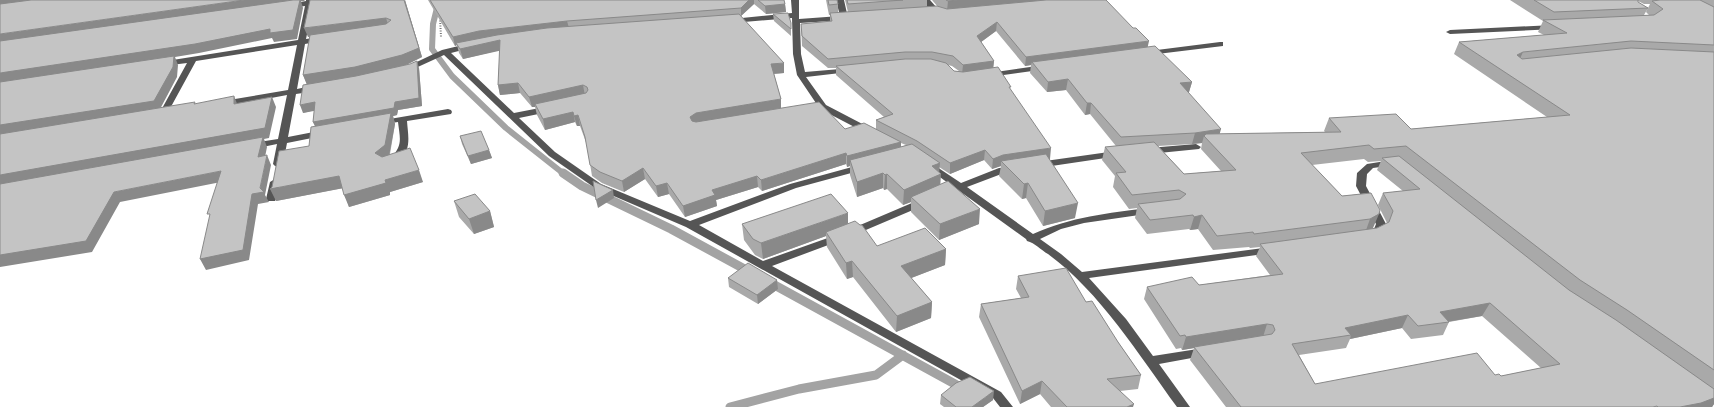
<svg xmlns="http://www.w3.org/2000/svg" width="1714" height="407" viewBox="0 0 1714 407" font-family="Raleway,sans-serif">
<rect width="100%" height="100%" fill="#fff"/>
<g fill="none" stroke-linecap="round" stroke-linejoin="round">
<path stroke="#a3a3a3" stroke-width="6" d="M439,0L433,24L432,49L452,76L506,128L564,174"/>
<path stroke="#a3a3a3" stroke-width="9" d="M563,173L582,186L671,229L750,272
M769,282L964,389
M730,407L799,389L876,375L903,355"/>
<path stroke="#777" stroke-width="2" stroke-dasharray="1 1.5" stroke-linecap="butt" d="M440,18L441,37"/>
<path fill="#555" fill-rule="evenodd" d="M306,0H336L332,2L313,5L306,39L321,37L325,39L321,41L305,44L297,89L316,85L320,88L316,91L296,94L288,137L324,130L329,133L327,135L287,143L283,164L278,167L275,166L273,164L277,144L253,149L248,146L253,143L278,139L287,95L223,107L219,104L223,101L288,90L297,45L196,61L167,114L163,117L160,116L159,114L187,63L163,66L159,64L160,62L298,40L305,6L289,8L285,6L289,4L306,1Z
M791,0H799V19L840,16L836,0H844L848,18L847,20L800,23L801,54L805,72L852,68L853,70L849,72L806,77L826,105L872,129L873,131L872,133H866L820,109L797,75L793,54L792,18L732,23L728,21L732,19L792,13Z
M922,0H930L937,8L946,14L942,16L931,12Z
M1553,25L1557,27L1556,29L1450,34L1446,32L1450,30Z
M1220,42H1223V46L1149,55L1145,53L1149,51Z
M471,43H474V47L451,53L514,113L550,106L553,107L554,109L553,111L519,118L555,152L601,184L690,221L790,184L863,164L866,165L868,167L866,169L796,188L699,225L763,261L839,234L919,200H927L928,202L927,204L847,238L772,266L1001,392L1013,407H1000L993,398L686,227L595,188L549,156L444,55L409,71H403L402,69L442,50Z
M1044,65H1047V69L989,77L985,75L989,73Z
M448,109L451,110L452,112L451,114L407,121C408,135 412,150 399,160H393L391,158C403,145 400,139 398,122L378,125L377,123L378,121Z
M1196,144L1201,147L1199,149L1149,154L1144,151L1149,148Z
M1116,151L1119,152L1121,154L1119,156L1038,168L1033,165L1038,162Z
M1392,160L1395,161L1397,163L1395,165L1373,168L1367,174L1366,186L1386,224C1384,232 1378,240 1368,237L1367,235L1374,229L1376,224L1356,186L1357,173L1367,164Z
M928,161L961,183L999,168L1016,167L1018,169L1016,171L1004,173L967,187L1033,234C1071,217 1108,213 1149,208L1153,209L1154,211L1153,213L1084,223L1061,229L1040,239L1061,254L1082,272L1271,247L1275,248L1276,250L1271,253L1089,278L1126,319L1153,356L1204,348L1208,349L1210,352L1208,355L1159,364L1190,407H1177C1139,355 1100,292 1048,254C1041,250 1035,243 1027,241L1026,239L958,190H953L951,188L952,186L925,166L923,164Z
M275,179L280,182L276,199L275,201H267L266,199L270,182Z"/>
</g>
<path fill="#a9a9a9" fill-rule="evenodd" d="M405,0L422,57L406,65L394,68H419L422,106L398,110L397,115L393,116L395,124L390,154L423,182L390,192V195L349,207L343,188L276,201L309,146L315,126L313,122L315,110L303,113L307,84L303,75L310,37H308Z
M428,0H784L785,4L786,12L766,14L754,4L741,16L784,73L774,74L781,99V108L845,129H876V120L884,117L836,75V68H828L802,46L801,24L830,21V15H829L826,0H837L838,4V13L848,12L845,0H927V7H938L932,0H1106L1148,47L1192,82L1189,92L1188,93L1219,134L1325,132L1324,131L1329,118L1411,129L1547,117L1454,54L1459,42L1544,35L1538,32L1543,21L1510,0H1714V404L1712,407H1226L1190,360L1194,348L1182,350L1181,348L1176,349L1144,299L1147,287L1199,285L1270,275L1256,256L1260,247L1250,248L1249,247L1213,250L1198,229L1190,230L1189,229L1147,234L1135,218L1137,208L1129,209L1113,187L1115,176L1102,160L1105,147L1116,146L1090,114L1085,115L1066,90L1047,92L1030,73L1031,65L1025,66L996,31L981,42L994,61L993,68L1010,89L1050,159H1049L1075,218L1043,226L1026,198L1022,199L999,176L1001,166L992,169L984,160L950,174L939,167V173L940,185L979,224L939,240L911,212V202L903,205L887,189L884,190L883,188L857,197L850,175V166L847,167L846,164L762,191L758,187L716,200L717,206L685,217L669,194L658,197L645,179L624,192L602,183L592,176L587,145L580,126H577L575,122L545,130L537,115L535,107H532L520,93L500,95L498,85L500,50L463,59L459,53L457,45L455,46ZM1638,1L1644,4H1650L1646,12L1649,15H1644L1648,8L1638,2ZM948,65L952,66L959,71H954ZM901,143L906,145L901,147ZM1202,143L1201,149L1221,171L1184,174L1158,146L1192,144ZM1364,159L1368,162L1381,161L1377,170L1403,191L1383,193L1378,205L1387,223L1377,228L1371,229L1373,228L1371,193L1342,196L1312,165ZM1482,316L1541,368L1501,376L1495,375L1315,384L1299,355L1346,348L1350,339L1402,328L1411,339L1443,335L1449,322Z
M773,14L791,23V36L774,21Z
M460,136L489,150L492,158L471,164L462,144Z
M454,201L490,211L494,227L474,234L459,217Z
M848,223L877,246L946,249L945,265L911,278L932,302L931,318L896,332L853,277L847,279L827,247L826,236L763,259L755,255L744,240L742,224Z
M1018,276L1086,302L1118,342L1141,375L1138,389L1120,391L1133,407H1051L1040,394L1020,404L979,317L981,304L1021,298L1016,289Z
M728,278L777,280L778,289L758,304L729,287Z
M941,395L993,400L983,407H944L940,404Z"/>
<path fill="#898989" d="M0,0H49L0,6Z
M244,0H305L304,1H301L303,8L297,39L274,42L272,38L199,53L175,57L178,65L177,77L159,111L0,136V73L299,1L0,44V34Z
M405,0L422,57L406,65L359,77L307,85L303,75L402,55Z
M749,0H754V4L741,16V8Z
M958,0H1066L947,11L948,1Z
M785,4L786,12L766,14L765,6Z
M386,18L389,27L308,37L304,28Z
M567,21L569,28L456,43L457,45L455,46L453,37L479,31Z
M997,22L996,31L977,45V36Z
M500,40L503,50L463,59L460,49Z
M1149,41L1147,50L1032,62L1031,65L1025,66L1026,57Z
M1523,52L1517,65V55Z
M417,61L419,68L422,106L398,110L397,115L393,116L395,124L389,156L380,165L317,130L313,122L395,102Z
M994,61L993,70L962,74L963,65Z
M784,63V73L771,74V64Z
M1068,79L1066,90L1047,92L1048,82Z
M1192,82L1189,92L1177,94L1180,83Z
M518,83L520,93L500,95L498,85Z
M583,85L585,96L535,104V107H532L529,97Z
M234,96L238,106L234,104Z
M272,97L276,107L269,138L264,139L267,147L263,167L0,187V175Z
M781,99V110L692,127L690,117L696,113Z
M315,102L319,110L303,113L300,105Z
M1087,103H1091L1090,114L1085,115Z
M573,112L575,122L545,130L543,119Z
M578,115L580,126H577L574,116Z
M1221,129L1218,140L1204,136L1202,143L1192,144L1195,133Z
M901,142V153L850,160V166L847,167V156Z
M1051,148L1050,159L1005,165L1001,161V166L992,169L993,159L1003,155Z
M489,150L492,158L471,164L468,156Z
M985,150L984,160L950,174V163Z
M846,153V164L762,191L761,180Z
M267,155L271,165L265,195L269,202L258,204L249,260L206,270L200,259L252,194L260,188Z
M940,163L939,175L941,174L940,190L911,197V202L903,205L904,190L932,166Z
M643,168L645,179L624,192L622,181Z
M419,170L423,182L390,192V195L349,207L344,195L385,180Z
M221,171L226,181L120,202L92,252L0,267V255L114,192Z
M883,173V188L857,197V182Z
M887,174V189L884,190L885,175Z
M339,176L344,188L276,201L270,189Z
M757,176L758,187L716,200L717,206L685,217L683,206L712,190Z
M667,183L669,194L658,197L656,186Z
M1028,183L1026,198L1022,199L1024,184Z
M613,190L614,198L598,208L596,200Z
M1078,203L1075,218L1043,226L1045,211Z
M980,209L979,224L939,240L940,224Z
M490,211L494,227L474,234L469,219Z
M848,213V228L826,232V236L763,259L761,243Z
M1379,214L1373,228L1365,233L1370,219Z
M1202,215L1198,229L1190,230L1194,217Z
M946,249L945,265L901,282V266Z
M852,261L853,277L847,279L846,263Z
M777,280L778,289L758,304L757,295Z
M932,302L931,318L896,332L897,316Z
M1490,303L1482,316L1440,323V312Z
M1408,315L1402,328L1350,339L1351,335L1345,328Z
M1267,324L1263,337L1182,350L1186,337Z
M1042,381L1040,394L1020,404L1022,391Z
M994,391L993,400L983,407H972Z
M1714,398V404L1712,407H1680Z
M1134,404L1133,407H1127Z"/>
<path fill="#c4c4c4" stroke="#898989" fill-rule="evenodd" d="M31,0H244L0,34V4Z
M293,0H300L293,30L270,33V29L195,44L0,73V41Z
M310,0H404L419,48L402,55L355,67L303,75L310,35L386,24L391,20L386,18L304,28Z
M430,0H749L741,8L567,21L479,31L453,37Z
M758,0H784L785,4L765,6Z
M828,0H837L838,4L829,5Z
M847,0H903L848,4Z
M946,0H958L948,1Z
M1046,0H1106L1133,28H1136L1149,41L1026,57L997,22L977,36L994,61L963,65L953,56L932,52H905L828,59L802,36L801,24L832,21L830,13L937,6L947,9Z
M1534,0H1638V2L1648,8L1554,12Z
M1660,0H1700L1714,7V45L1631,41L1523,52L1517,55L1522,59L1631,48L1714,52V370L1627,310L1580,280L1406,146L1374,149L1369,145L1301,153L1342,196L1371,193L1380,210L1379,214L1370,219L1254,234L1253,232L1217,236L1202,215L1194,217L1193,215L1150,220L1138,204L1180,199L1186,194L1179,190L1132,195L1116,173L1126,172L1105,147L1154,142L1184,174L1236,170L1204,136L1206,134L1341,132L1329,118L1396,114L1411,129L1570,115L1459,42L1567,33L1543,20L1654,15L1663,9L1652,1Z
M788,13L791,23V29L773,14Z
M739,14L784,63L771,64L781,99L696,113L690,117L692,121L696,122L819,102L845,129L864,123L901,142L847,156L846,153L761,180L757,176L712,190L715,195L683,206L667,183L656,186L643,168L622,181L600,172L590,165L585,137L578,115L574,116L573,112L543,119L535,104L586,93L588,90L587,87L583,85L529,97L518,83L498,85L500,40L460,49L456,43L497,35L547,28Z
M1155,46L1192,82L1180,83L1221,129L1195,133L1121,137L1091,103H1087L1068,79L1048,82L1032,62Z
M174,56L173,67L154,101L0,125V82Z
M905,59H931L946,63L954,71L963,72L998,67L1011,87H1009L1051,148L1003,155L993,159L985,150L950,163L917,141L876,120L893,114L836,66Z
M417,61L419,98L395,102L394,108L313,122L315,102L300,105L303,85L356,76L410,64Z
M234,96V104L272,97L265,128L0,175V134L195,102L194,104Z
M391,113L385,145L375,153L382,157L410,148L419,170L385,180L386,183L344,195L339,176L270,189L272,187L279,151L309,146L311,127Z
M481,131L489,150L468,156L460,136Z
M263,137L258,157L267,155L260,188L264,192L252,194L243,250L200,259L210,214H207L221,171L114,192L86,241L0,255V184Z
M912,144L940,163L932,166L941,174L904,190L887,174L885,175L883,173L857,182L850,160Z
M1046,154L1078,203L1045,211L1028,183L1024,184L1001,161Z
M1399,156L1569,290L1616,320L1714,389V398L1701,403L1680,407H1658L1657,406L1653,407H1241L1194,347L1272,334L1275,330L1273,325L1267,324L1186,337L1185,335L1180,336L1147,287L1192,277L1199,285L1283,274L1260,244L1377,228L1389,222L1393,211L1383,193L1420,189L1382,158ZM1490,303L1560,364L1501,376L1499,374L1495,375L1477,353L1315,384L1292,344L1351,335L1345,328L1408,315L1418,326L1449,322L1440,312Z
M593,181L613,190L596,200Z
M948,181L980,209L940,224L911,197Z
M475,194L490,211L469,219L454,201Z
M831,194L848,213L761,243L753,239L742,224Z
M855,221L860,225H862L877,246L925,228L946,249L901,266L932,302L897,316L852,261L846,263L826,232Z
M748,263L777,280L757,295L728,278Z
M1066,268L1086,302L1092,301L1118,342L1141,375L1107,379L1134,404L1127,407H1067L1042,381L1022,391L981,304L1029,297L1018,276Z
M970,377L994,391L972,407H956L941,395L956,383Z"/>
</svg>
